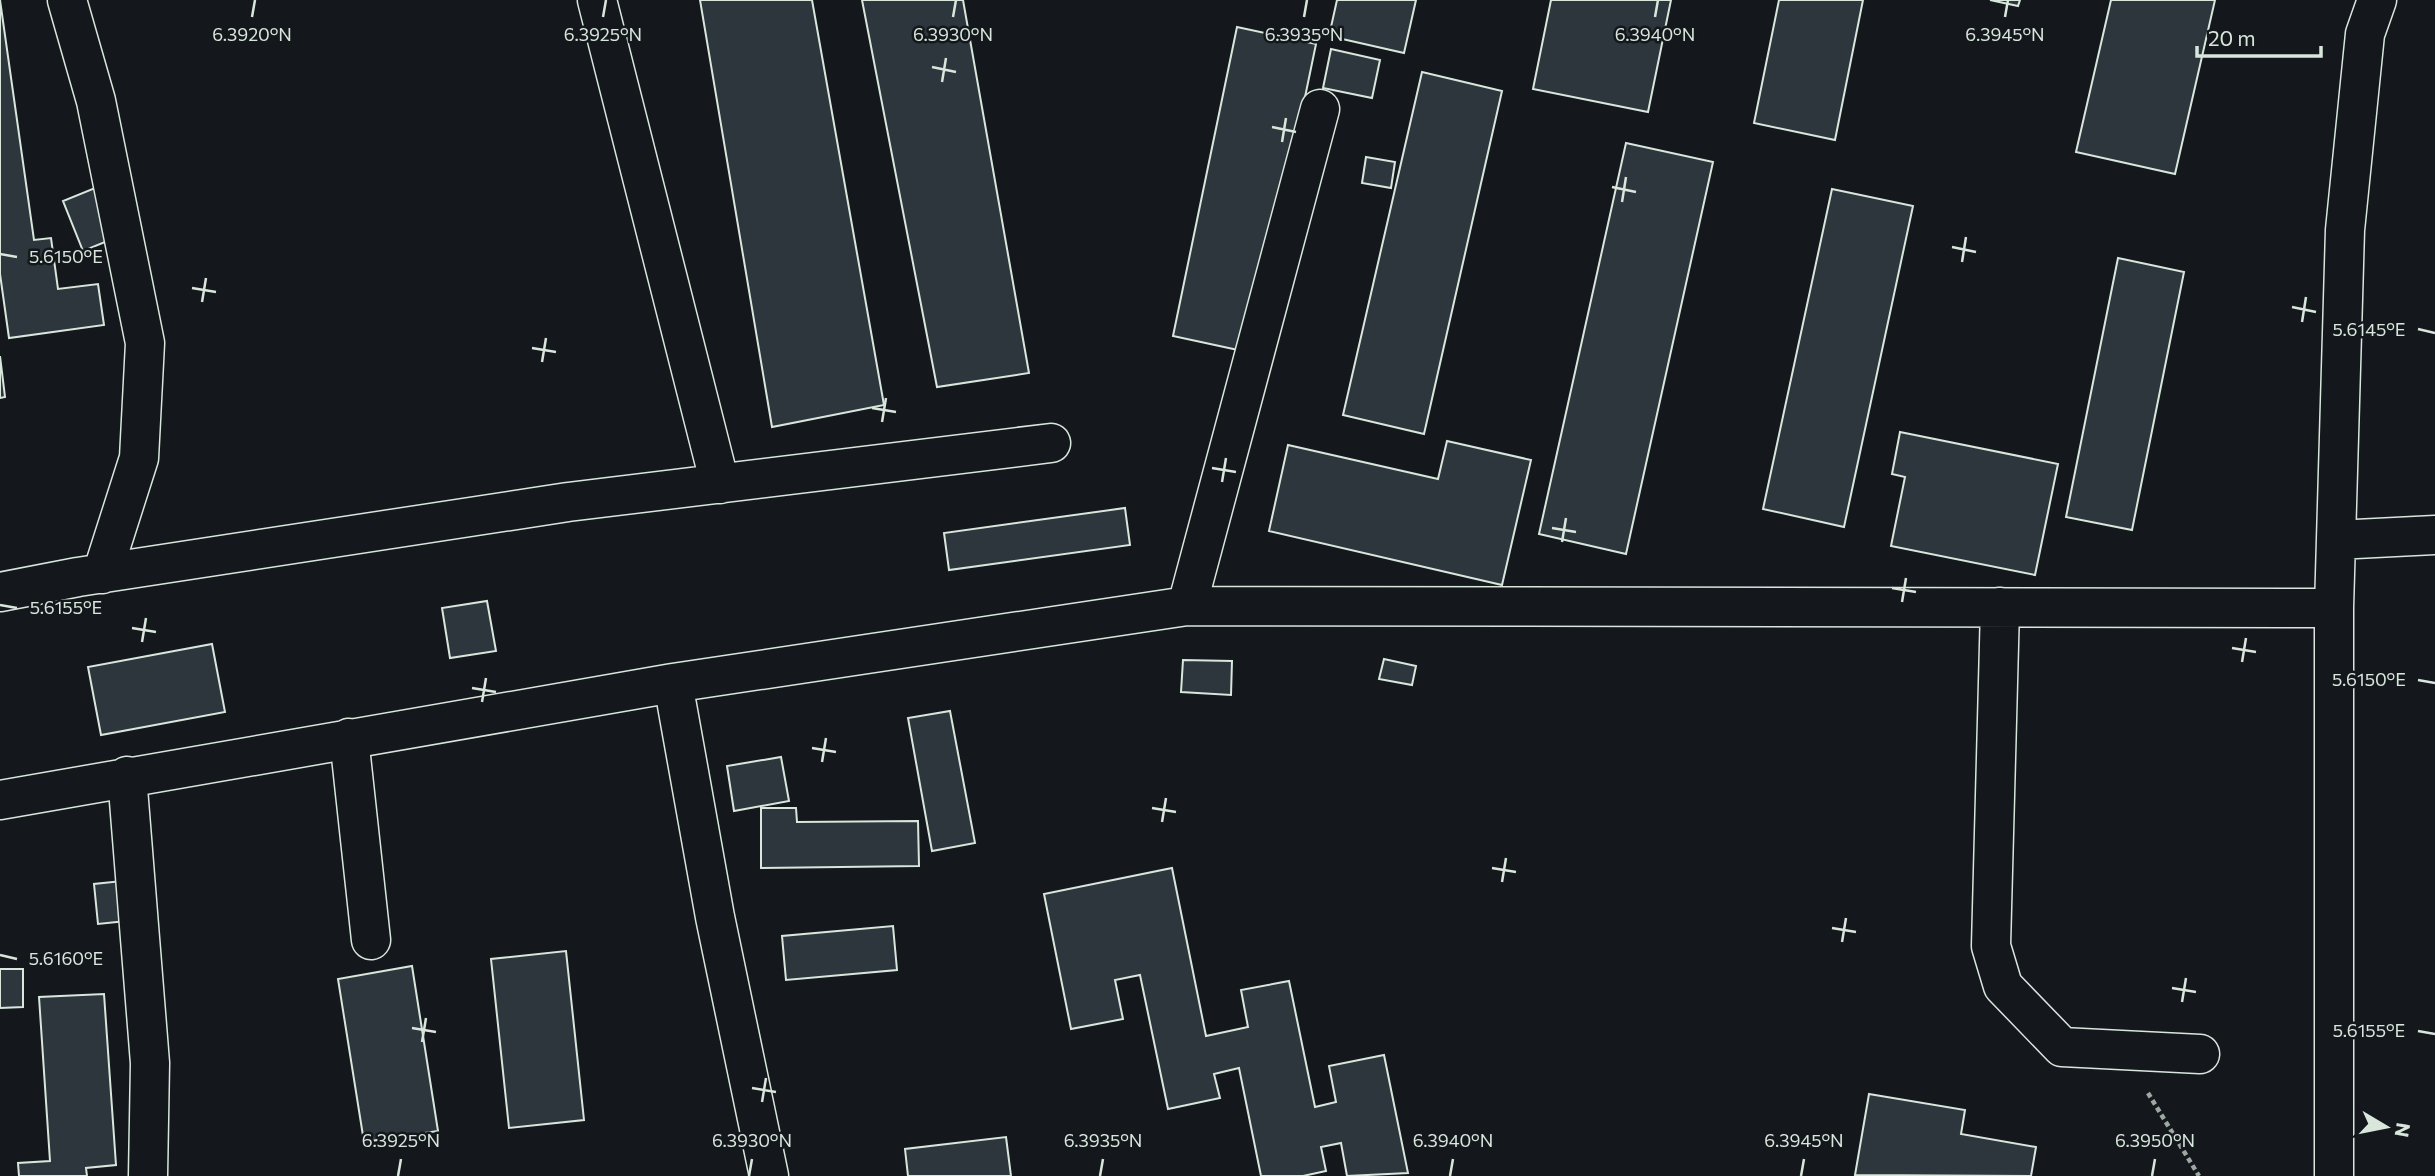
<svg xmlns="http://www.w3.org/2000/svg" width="2435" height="1176" viewBox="0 0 2435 1176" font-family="Commissioner,sans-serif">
<rect width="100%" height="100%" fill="#14181c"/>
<path fill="#2c363c" stroke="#d8e6dc" stroke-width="2" d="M0,0L34,240L51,238L58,289L98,284L104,325L9,338L0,274Z
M700,0H812L884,405L772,427Z
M862,0H963L1029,373L937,387Z
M1337,0H1416L1404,53L1329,36Z
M1551,0H1671L1648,112L1533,89Z
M1779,0H1863L1835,140L1754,123Z
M1990,0H2020L2018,6Z
M2111,0H2215L2175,174L2076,152Z
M1237,27L1316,44L1252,353L1173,336Z
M1331,49L1380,60L1372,98L1323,88Z
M1422,72L1502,91L1424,434L1343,415Z
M1626,143L1713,162L1626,554L1539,534Z
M1366,157L1395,162L1391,188L1362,183Z
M95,188L115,238L83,251L63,201Z
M1832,189L1913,206L1844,527L1763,509Z
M2118,258L2184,272L2132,530L2066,517Z
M0,356L5,397L0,398Z
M1900,432L2058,464L2035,575L1891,546L1905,477L1892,474Z
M1447,441L1531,460L1502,585L1269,531L1288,445L1438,479Z
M1125,508L1130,545L949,570L944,533Z
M487,601L496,651L450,658L442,608Z
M212,644L225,712L101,735L88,667Z
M1384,659L1416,666L1412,685L1379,679Z
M1183,660L1232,661L1231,695L1181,692Z
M950,711L975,843L932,851L908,718Z
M781,757L789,801L734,811L727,766Z
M761,808H796L797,822L918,821L919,866L761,868Z
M1172,868L1206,1036L1248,1027L1241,990L1289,981L1315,1107L1336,1102L1329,1066L1384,1055L1408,1173L1347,1176L1341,1143L1321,1147L1326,1171L1303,1176H1261L1239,1068L1214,1074L1220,1098L1168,1109L1140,975L1115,980L1123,1019L1071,1029L1044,894Z
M122,881L126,921L98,924L94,884Z
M893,926L897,970L786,980L782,936Z
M566,951L584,1120L509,1128L491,959Z
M412,966L438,1131L364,1142L338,979Z
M0,969H23V1007L0,1008Z
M104,994L116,1165L86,1168L87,1176H19L18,1163L50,1161L39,997Z
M1869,1094L1965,1110L1961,1134L2036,1147L2031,1176L1855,1175Z
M1006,1137L1011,1176H908L905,1149Z"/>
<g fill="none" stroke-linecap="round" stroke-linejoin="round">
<g stroke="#d8e6dc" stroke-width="41">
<path id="minor" d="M67,0L96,101L145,343L139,458L102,574
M597,0L720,484
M2336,540L2435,535
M0,592L78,577L568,502L1051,443
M1187,606L1320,109
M2000,607L1991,946L2003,986L2062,1047L2200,1054
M673,683L715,917L769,1176
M349,738L371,940
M127,776L150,1063L148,1176
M0,800L673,683L1187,606L2334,608
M2334,1176V608L2345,230L2365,34L2377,0"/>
</g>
<path stroke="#9da8a2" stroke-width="4.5" stroke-dasharray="5 3.5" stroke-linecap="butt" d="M2148,1093L2199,1176"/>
<use href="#minor" stroke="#14181c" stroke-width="38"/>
</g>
<path fill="none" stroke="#d8e6dc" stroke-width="2.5" d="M252,17L255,0M603,17L606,0M953,17L956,0M1304,17L1307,0M1655,17L1658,0M2005,17L2008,0M932,67L956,72M942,82L946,58M1272,127L1296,132M1282,142L1286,118M1612,187L1636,192M1622,202L1626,177M1952,247L1976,252M0,254L17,257M1962,262L1966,237M192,288L216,292M202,302L206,278M2292,307L2316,312M2302,322L2306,297M2418,329L2435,333M532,348L556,352M542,362L546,338M872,408L896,412M882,422L886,398M1212,468L1236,472M1222,482L1226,458M1552,528L1576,532M1562,542L1566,518M1892,588L1916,592M1902,602L1906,578M0,605L17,608M132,628L156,632M142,642L146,618M2232,648L2256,652M2242,662L2246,638M2418,680L2435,683M472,688L496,692M482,702L486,678M812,748L836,752M822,762L826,738M1152,808L1176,812M1162,822L1166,798M1492,868L1516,872M1502,882L1506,858M1832,928L1856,932M1842,942L1846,918M0,955L17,959M2172,988L2196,992M2182,1002L2186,978M412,1028L436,1032M2418,1031L2435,1034M422,1042L426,1018M752,1088L776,1092M762,1102L766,1078M398,1176L401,1159M749,1176L752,1159M1100,1176L1103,1159M1450,1176L1453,1159M1801,1176L1804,1159M2152,1176L2155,1159"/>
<g font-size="18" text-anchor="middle" fill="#d8e6dc" stroke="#14181c" stroke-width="5" stroke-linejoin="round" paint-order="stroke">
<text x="603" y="41">6.3925°N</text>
<text x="1655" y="41">6.3940°N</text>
<text x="2005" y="41">6.3945°N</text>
<text x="252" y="41">6.3920°N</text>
<text x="953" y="41">6.3930°N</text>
<text x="1304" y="41">6.3935°N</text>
<text x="66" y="263">5.6150°E</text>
<text x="2369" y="336">5.6145°E</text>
<text x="66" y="614">5.6155°E</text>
<text x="2369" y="686">5.6150°E</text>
<text x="66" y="965">5.6160°E</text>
<text x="2369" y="1037">5.6155°E</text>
<text x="401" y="1147">6.3925°N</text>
<text x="752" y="1147">6.3930°N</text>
<text x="1103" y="1147">6.3935°N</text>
<text x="1453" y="1147">6.3940°N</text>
<text x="1804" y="1147">6.3945°N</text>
<text x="2155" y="1147">6.3950°N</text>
</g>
<g transform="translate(2386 1127) rotate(100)" stroke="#14181c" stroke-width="5" paint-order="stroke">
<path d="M0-5L12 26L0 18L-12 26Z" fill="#d8e6dc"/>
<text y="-10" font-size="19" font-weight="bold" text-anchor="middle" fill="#d8e6dc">N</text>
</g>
<path d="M2197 46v10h124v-10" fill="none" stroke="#d8e6dc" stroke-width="3.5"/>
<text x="2208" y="46" font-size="21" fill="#d8e6dc" stroke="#14181c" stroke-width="5" paint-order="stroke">20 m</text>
</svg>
